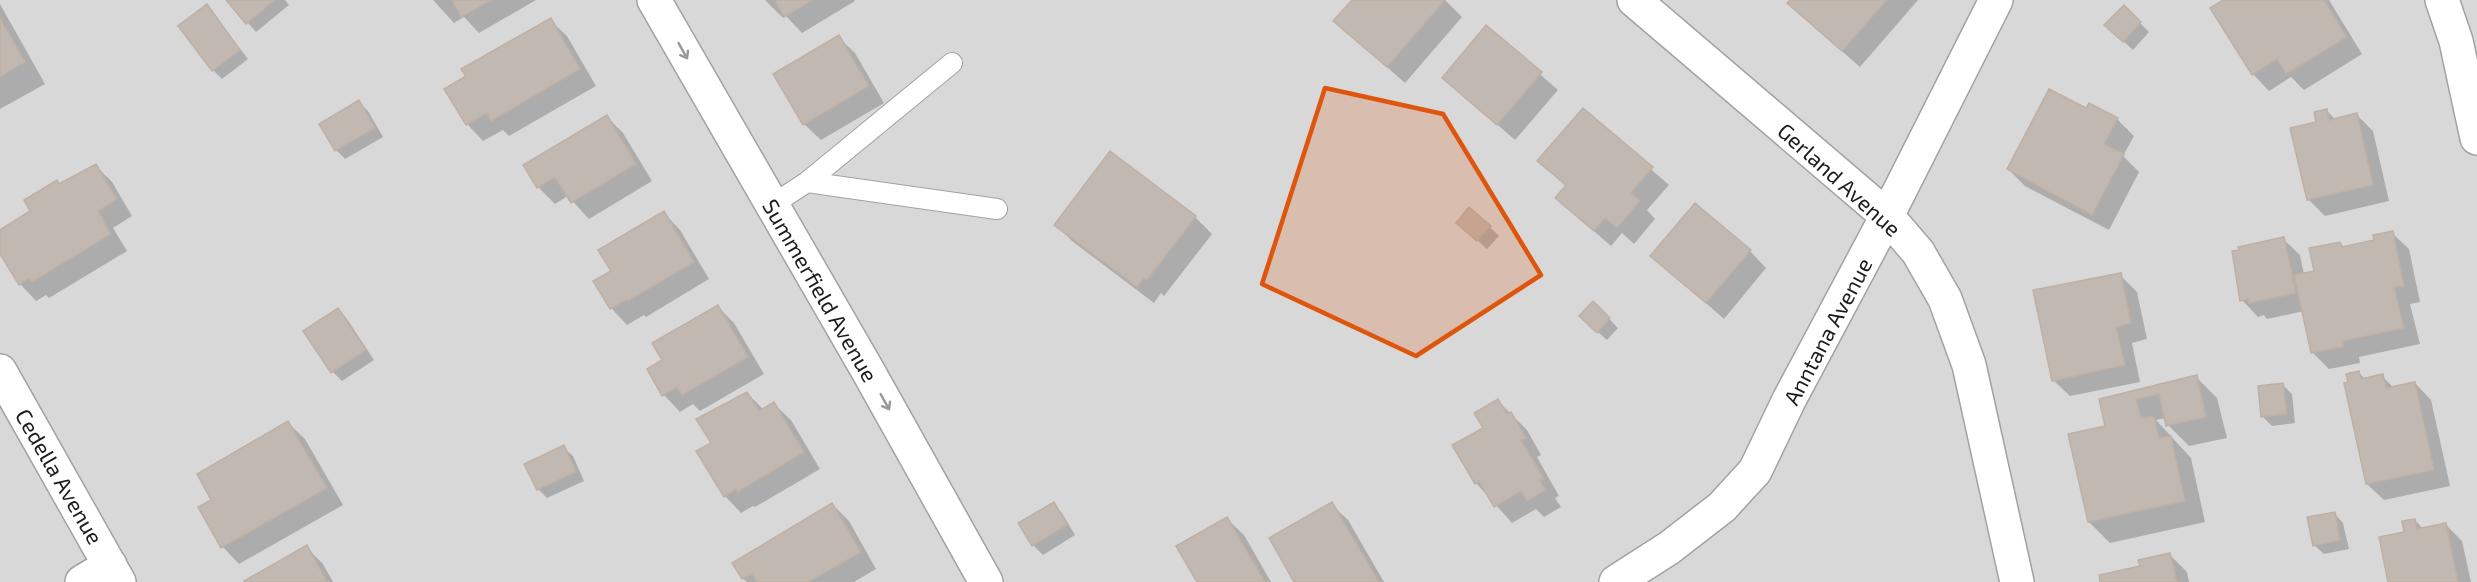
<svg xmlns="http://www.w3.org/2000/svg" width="2477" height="582" viewBox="0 0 2477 582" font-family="'Exo 2',sans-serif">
<rect width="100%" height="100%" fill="#ede9e1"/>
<path fill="#d9d8d8" d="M0,0H2477V582H0Z"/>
<path fill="#0003" d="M228,0H285L289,5L256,32Z
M433,0H536L479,33L464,17L454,23Z
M765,0H854L855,1L802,33L786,16L783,18Z
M1354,0H1445L1462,17L1405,83L1335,21Z
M1792,0H1918L1860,67L1806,20L1789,3Z
M2226,0H2329L2362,54L2304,90L2291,77L2269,91L2253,74Z
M0,4L45,84L0,109Z
M207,6L248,59L222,79L213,70Z
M2124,7L2149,32L2133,50L2106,25Z
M550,20L567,36L596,86L509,136L503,130L483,141L467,124Z
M1487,28L1558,90L1515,140L1444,78Z
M838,37L855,53L884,103L821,140L804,124Z
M359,102L368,111L383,137L345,159L336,150Z
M2089,105L2117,119L2134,136L2123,156L2139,172L2109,230L2025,186L2008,169L2087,110Z
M1583,110L1669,185L1647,210L1655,219L1634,244L1622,233L1611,246L1574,214L1557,198L1567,187L1539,161Z
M2327,111L2336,120L2357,115L2373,131L2389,201L2325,216L2308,199L2317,123Z
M607,117L623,133L652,181L589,219L568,196L555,204L538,187Z
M1111,153L1195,217L1212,234L1164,296L1161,293L1154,303L1072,241L1056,225Z
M96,166L112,182L132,216L113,228L127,251L49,298L46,295L36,301L20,284L0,251V231L32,211L59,185Z
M664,213L680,230L709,279L646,317L644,315L627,325L611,308L613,272Z
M1458,223L1490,227L1499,236L1487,249Z
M2392,233L2409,249L2420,302L2410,304L2420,344L2359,357L2360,363L2329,369L2313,353L2304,311L2267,319L2264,315L2258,317L2242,300L2283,239L2300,255L2304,274L2316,272L2340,243L2345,248L2376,241Z
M1750,251L1766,268L1724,319L1652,256Z
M2120,275L2137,292L2147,339L2132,343L2140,382L2070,396L2053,380Z
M1593,303L1618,328L1607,340L1590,325Z
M718,307L734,323L764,374L700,411L693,404L680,412L664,395V360Z
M338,309L347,319L374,360L342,381L333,372Z
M2358,372L2366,380L2382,376L2394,388L2415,383L2431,400L2450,486L2384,500L2367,484L2350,383Z
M2196,377L2217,398L2227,438L2189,446L2168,425L2166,418L2156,420L2191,458L2205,522L2110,543L2089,522L2107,427L2100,400Z
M2282,384L2292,394L2295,423L2272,426L2263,417Z
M747,393L764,410L774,404L791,420L820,469L755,507L753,506L741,513L725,496L713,444Z
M1498,401L1527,430L1541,455L1537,457L1559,496L1555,498L1561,507L1544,517L1536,509L1512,523L1476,483L1485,428Z
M288,423L305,439L343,505L239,564L223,547L200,508L213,500Z
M563,447L573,456L584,481L547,498L538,489Z
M1053,503L1062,513L1075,535L1043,555L1033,545L1020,524Z
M832,504L849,521L876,569L854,582H747L743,579L734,563Z
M1331,504L1348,520L1384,582H1296Z
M2334,513L2343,523L2349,549L2324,554L2314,545Z
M1227,519L1244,535L1271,582H1199Z
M2415,520L2423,529L2445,524L2462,541L2471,582H2390L2406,533Z
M306,547L323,564L333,582H246Z
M2170,555L2187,572L2189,582H2102Z"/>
<path fill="#c1b8b1" stroke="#beb0a4" stroke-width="1.5" d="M226,0H275L246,24Z
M452,0H491L461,17Z
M775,0H813L784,17Z
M1352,0H1445L1387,67L1333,21Z
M1790,0H1887L1842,51L1787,3Z
M2223,0H2324L2347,37L2286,74L2277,59L2252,75L2210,8Z
M207,4L240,50L212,71L178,26Z
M2124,5L2141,22L2123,42L2104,25Z
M0,18L25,62L0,77Z
M551,18L580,69L491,121L487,113L466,125L444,89L466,76L461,69Z
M1486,25L1542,72L1497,125L1442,78Z
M839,35L869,86L803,125L773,74Z
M2049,89L2086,108L2089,103L2118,118L2104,144L2124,154L2092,215L2007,169Z
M359,100L375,128L335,151L319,124Z
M1583,108L1653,167L1631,193L1640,201L1617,228L1605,218L1594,231L1555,198L1566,185L1537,161Z
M2327,109L2329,120L2357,113L2373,185L2307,200L2290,128L2316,122L2314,112Z
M607,115L636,164L571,203L555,177L537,188L523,165Z
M1110,151L1196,216L1147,280L1144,278L1137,287L1054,225Z
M96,164L117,199L98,211L111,234L32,282L29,278L19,285L0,254V230L30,211L24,200L57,180L59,184Z
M1695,203L1751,250L1706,303L1650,256Z
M1469,207L1491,226L1477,241L1456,223Z
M664,211L694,262L628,301L627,299L610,309L593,281L611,271L598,250Z
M2393,231L2404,286L2394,287L2404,328L2343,341L2344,347L2311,353L2294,275L2314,271L2309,248L2340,242L2342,247L2374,240L2373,235Z
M2284,237L2296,293L2249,303L2248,299L2240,301L2232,251L2239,250L2238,247Z
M2121,273L2131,323L2116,327L2125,365L2052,381L2033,290Z
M1593,301L1610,318L1597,333L1579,316Z
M718,305L748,357L682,395L677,387L662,396L647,369L662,360L652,343Z
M338,308L366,350L331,373L303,331Z
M2359,371L2361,379L2383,374L2386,388L2415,382L2434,470L2366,484L2344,383L2348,382L2346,374Z
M2197,375L2206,417L2166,426L2159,394L2136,399L2141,418L2154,416L2159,438L2171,436L2185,501L2088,522L2068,434L2105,426L2099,399Z
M2283,383L2287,414L2261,417L2258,386Z
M747,392L759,411L774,402L804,452L738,492L736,489L724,497L696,451L711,443L696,419Z
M1498,399L1507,414L1511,412L1526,438L1521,440L1544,479L1540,481L1546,490L1527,501L1521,491L1494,507L1479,481L1475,484L1452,445L1483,428L1474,413Z
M288,421L327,488L221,548L198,507L211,500L197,474Z
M564,445L576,472L537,490L524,464Z
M1054,502L1067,525L1032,546L1018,523Z
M1332,502L1379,582H1294L1269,538Z
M832,503L861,552L809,582H757L752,574L742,579L732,563Z
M2335,512L2340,540L2313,546L2307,517Z
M1227,517L1265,582H1197L1176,546Z
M2415,519L2417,529L2446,523L2458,582H2388L2379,537L2404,532L2402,521Z
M307,545L327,582H244V581Z
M2170,553L2177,582H2100L2099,575L2140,566L2138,560Z"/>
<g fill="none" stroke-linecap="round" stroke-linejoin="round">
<g stroke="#a2a2a2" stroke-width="22">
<path id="service" d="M807,182L997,209
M772,205L807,182L952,63"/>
</g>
<g stroke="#a2a2a2" stroke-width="36">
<path id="minor" d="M654,0L868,371L986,582
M1634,0L1887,216L1918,252L1945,299L1969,365L2017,582
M2442,0L2456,41L2477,138
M0,371L119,582
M82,582L110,565
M1616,582L1669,548L1722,507L1755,471L1789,400L1887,216L1996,0"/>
</g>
<use href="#service" stroke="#fff" stroke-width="20"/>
<use href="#minor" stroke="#fff" stroke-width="33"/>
</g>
<defs><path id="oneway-shaft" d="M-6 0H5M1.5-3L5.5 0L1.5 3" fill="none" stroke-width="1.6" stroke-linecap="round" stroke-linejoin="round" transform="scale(1.5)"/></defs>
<g stroke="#989898">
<use href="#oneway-shaft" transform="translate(683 51) rotate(61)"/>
<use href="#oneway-shaft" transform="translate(885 402) rotate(61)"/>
</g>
<path fill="#de560d" fill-opacity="0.2" stroke="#de560d" stroke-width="4.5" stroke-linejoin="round" d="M1325,88L1443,114L1541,275L1416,356L1262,284Z"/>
<g text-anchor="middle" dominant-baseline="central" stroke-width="5" stroke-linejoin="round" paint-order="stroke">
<g font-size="22" fill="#1b1b1b" stroke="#fff">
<text transform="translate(1840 179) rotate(42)">Gerland Avenue</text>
<text transform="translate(821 290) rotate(60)">Summerfield Avenue</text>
<text transform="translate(1827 331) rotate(-62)">Anntana Avenue</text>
<text transform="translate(60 476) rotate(60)">Cedella Avenue</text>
</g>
</g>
</svg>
